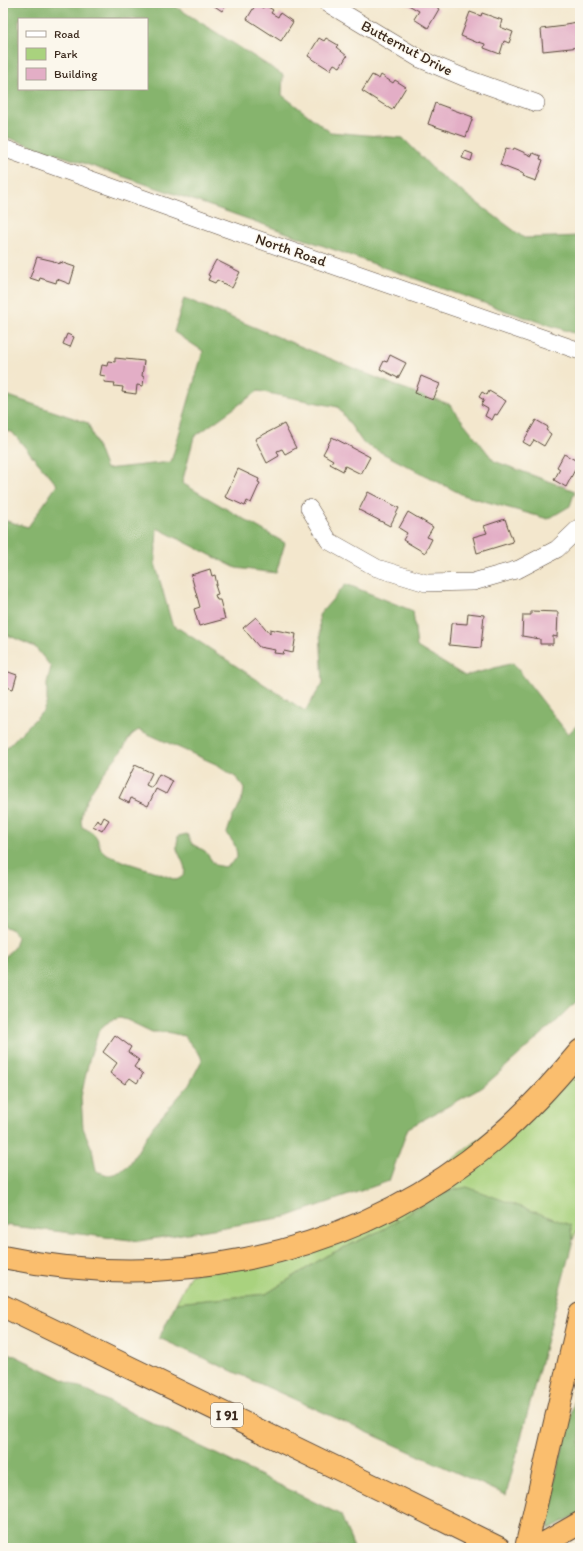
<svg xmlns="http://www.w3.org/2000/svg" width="583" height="1551" viewBox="0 0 583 1551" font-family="Itim,sans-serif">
<rect width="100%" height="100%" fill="#fbf7ec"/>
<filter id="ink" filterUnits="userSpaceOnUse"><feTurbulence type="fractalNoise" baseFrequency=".025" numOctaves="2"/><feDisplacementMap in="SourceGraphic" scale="8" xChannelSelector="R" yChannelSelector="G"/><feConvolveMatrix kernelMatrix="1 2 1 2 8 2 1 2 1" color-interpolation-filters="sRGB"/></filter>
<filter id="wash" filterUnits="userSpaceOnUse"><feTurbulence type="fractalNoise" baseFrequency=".012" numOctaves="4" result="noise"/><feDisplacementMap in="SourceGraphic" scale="16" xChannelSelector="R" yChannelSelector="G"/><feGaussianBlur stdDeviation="0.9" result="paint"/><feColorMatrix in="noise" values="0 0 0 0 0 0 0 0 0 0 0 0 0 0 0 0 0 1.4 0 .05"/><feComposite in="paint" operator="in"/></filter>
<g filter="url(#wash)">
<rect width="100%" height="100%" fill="#f3e7cd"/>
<path fill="#a9d27e" stroke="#727e4e" d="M580,1063V1223L573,1240L570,1225L384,1229L326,1256L266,1294L176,1303L190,1275L352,1235Z"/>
<path fill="#86b46d" stroke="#606f46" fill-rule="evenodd" d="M3,3H170L283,75L282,95L330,132L403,138L437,173L524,238L580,236V335L509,312L231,213L3,136ZM19,19H147V89H19Z
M184,298L394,385L449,404L494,461L575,491L570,506L548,519L463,495L363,443L338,407L258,391L194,437L182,483L285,543L276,573L236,568L157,528L155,563L172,624L305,711L323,683L319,615L346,584L413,611L417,647L465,676L513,663L568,734L580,722V998L559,1019L483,1087L408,1128L389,1181L286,1217L139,1241L3,1225V959L14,947L17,937L14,931L3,926V751L43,711L47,702V683L51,667L35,647L3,633V520L28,527L57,485L12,432L3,431V394L88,423L106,469L171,462L203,351L174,332ZM139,730L218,765L238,779L244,789L243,796L237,810L232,818L227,833V835C234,841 237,849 237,858L229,865L224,867L215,865L205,851L192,844L187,834L178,836C178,840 176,846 177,849C181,861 193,874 176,880L153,871L122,861L105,853L101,849L97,838L92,832L82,827C75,802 111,765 125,746C128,739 131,734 139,730ZM120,1018L127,1020L152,1032H167L184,1036L200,1055L202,1060L189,1085L153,1126L129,1165L119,1172L114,1174L108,1175L96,1171L92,1149L83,1128L81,1097L89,1060L98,1032L104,1025L112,1020Z
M467,1187L570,1225L573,1240L506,1495L159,1338L176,1303L266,1294L326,1256L384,1229L440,1193Z
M3,1350L341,1515L354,1548H3Z
M580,1378V1513L549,1529L551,1495Z"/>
<g id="blocks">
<path fill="#e3aec6" d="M210,3H227L222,11Z
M405,3H433L432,4L439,9L428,28L414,19L419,11Z
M256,4L263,8L265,5L273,10L271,13L278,17L280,13L293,22L281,41L247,19Z
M470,12L481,16L482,13L502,20L500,27L513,32L509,43L504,41L500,54L484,48L485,44L479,42L478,43L461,36Z
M578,22L580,47L543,51L541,29L565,26V24Z
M319,38L324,41L326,38L338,45L336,47L347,56L340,67L334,64L330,70L308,56Z
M372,75L379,79L381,75L393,83L395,80L406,87L392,110L362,91Z
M435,103L473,117L466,137L428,124Z
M506,148L513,150L514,148L532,156L533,153L541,156L540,159L543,160L536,181L522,176L523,174L500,165Z
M465,151L473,154L471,161L462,158Z
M37,257L54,261V262L60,264V262L75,267L70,284L57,279L56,283L40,278L39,281L30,278Z
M216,260L240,272L232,288L217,280L215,283L208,280L210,276L208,275Z
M67,334L74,337L70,347L63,344Z
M390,355L406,363L398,378L380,369L384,361L387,362Z
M115,358L144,361L142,376L144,377L143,386L137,385L136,394L122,392L123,387L114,386L115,383L104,382L105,376L100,375L102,365L107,366L108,361L115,362Z
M421,376L440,384L433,400L415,393Z
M489,391L506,401L497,415L495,414L492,420L485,416L488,409L481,405L484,400L479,397L482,392L487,395Z
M536,420L548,427L546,430L551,434L544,446L534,440L530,446L523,442Z
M284,424L296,448L285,454L282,449L277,451L279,456L267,463L255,439Z
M332,437L370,457L361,474L345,466L343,471L330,464L333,460L323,454Z
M564,454L579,462L566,487L554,480L560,469L557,467Z
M238,469L259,479L258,482L260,483L251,503L247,501L245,506L225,497Z
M368,492L399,508L390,526L359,510Z
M408,512L433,527L427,537L432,539L425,553L403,540L407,533L399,528Z
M505,519L513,542L477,553L473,537L487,533L484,526Z
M210,569L212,576L215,575L217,585H215L218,594L215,595L217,600H220L225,619L199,626L194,609L200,607L191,575Z
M531,611L558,612L557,637L553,636V644H540V639L522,636L523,615H531Z
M468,613L484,615L481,648L449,645L451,624L453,623L467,624Z
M256,617L270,634V629L296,634L293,653L284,651L283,654L274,653L275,650L259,647L243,628Z
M3,670L17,675L13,689L3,686Z
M135,765L152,773L146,785L152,788L159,774L173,781L166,794L156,789L148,806L131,798L129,803L119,798Z
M104,817L109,820L102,831L93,826L97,820L101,823Z
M115,1035L131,1047L128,1052L139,1060L134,1067L143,1074L137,1083L130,1078L125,1084L110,1073L117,1063L103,1052Z"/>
</g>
</g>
<g filter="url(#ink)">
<use href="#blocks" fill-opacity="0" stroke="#574638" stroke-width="1"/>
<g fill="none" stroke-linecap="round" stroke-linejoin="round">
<g stroke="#574638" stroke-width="18">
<path id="minor" d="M327,3L420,59L463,77L536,103
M3,148L228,229L580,351
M309,508L329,541L377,568L426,583L473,582L519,569L557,549L580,527"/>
</g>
<g stroke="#574638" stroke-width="24">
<path id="highway" d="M3,1257C165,1291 335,1260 469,1160C511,1129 547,1091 580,1051
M3,1306L388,1493L499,1548
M526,1548L580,1314
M536,1548L580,1523"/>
</g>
<use href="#minor" stroke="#fff" stroke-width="17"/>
<use href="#highway" stroke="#fabe6e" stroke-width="22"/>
</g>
</g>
<g text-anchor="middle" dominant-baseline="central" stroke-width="3" stroke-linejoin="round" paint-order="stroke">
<rect fill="#fbf7ec" stroke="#75685c" stroke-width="1" x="211" y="1403" width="32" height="24" rx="3"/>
<g font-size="14" font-weight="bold" fill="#3b2a1e">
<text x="227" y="1415">I 91</text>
</g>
<g font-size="15" fill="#3b2a1e" stroke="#fbf7ec">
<text transform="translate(407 48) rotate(28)">Butternut Drive</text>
<text transform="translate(291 250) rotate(19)">North Road</text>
</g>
</g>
<rect width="583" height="1551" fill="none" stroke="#fbf7ec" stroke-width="16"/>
<rect x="18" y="18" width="130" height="72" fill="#fbf7ec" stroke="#aea59a"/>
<rect x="26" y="31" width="20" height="6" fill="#ffffff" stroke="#aea59a"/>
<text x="54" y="38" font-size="12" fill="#3b2a1e">Road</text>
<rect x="26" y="48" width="20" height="12" fill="#a9d27e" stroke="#aea59a"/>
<text x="54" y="58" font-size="12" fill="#3b2a1e">Park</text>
<rect x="26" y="68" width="20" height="12" fill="#e3aec6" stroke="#aea59a"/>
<text x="54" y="78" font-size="12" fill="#3b2a1e">Building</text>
</svg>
